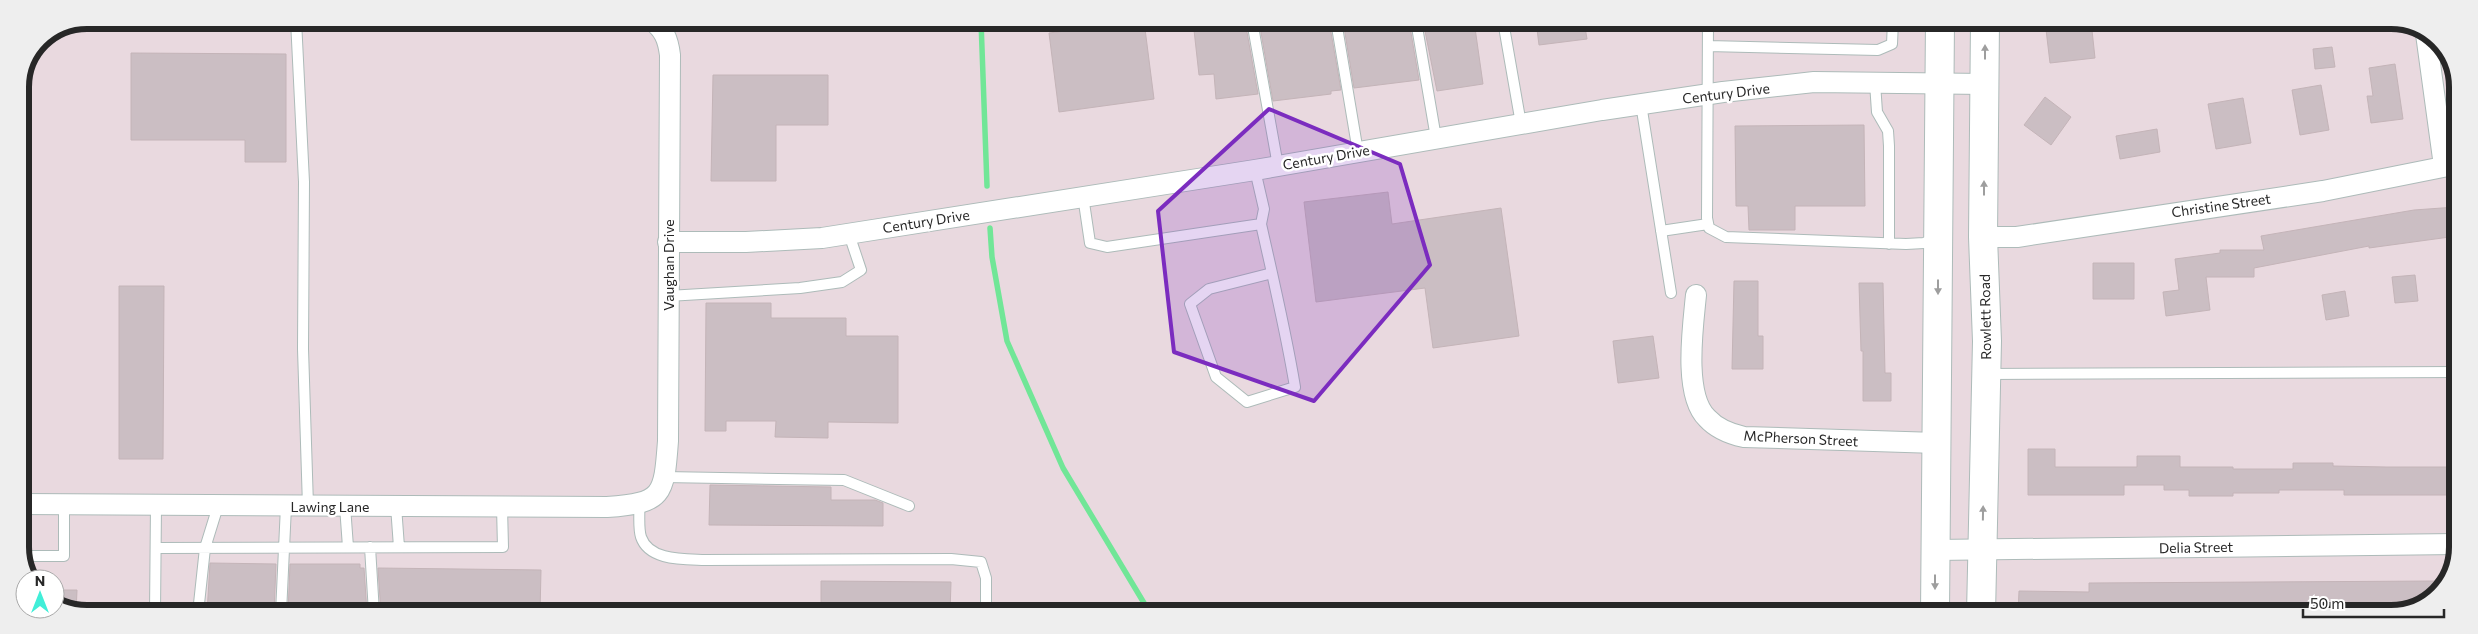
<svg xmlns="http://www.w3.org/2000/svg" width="2478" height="634" viewBox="0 0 2478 634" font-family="Commissioner,sans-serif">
<rect width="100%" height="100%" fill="#e9d9df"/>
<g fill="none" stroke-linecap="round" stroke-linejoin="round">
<path stroke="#71e697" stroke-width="5.5" d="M981,21L987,186
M990,228L992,257L1007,341L1063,468L1150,613"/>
</g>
<path fill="#cbbec3" stroke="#c4b4b8" d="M1144,21L1154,99L1059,112L1049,33Z
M1193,21H1245L1258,94L1216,99L1214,74L1199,75Z
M1259,21H1329L1341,90L1331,91V94L1273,101Z
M1343,21H1409L1419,80L1354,88Z
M1423,21H1474L1483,84L1437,91Z
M1536,21H1584L1587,39L1539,45Z
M2045,21H2091L2095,58L2050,63Z
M2332,47L2335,67L2315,69L2313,49Z
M131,53L286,54V162H245V140H131Z
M2395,64L2403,119L2371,123L2367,96H2373L2369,68Z
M713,75H828V125H776V181H711Z
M2321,85L2329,130L2300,135L2292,90Z
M2045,97L2071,117L2051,145L2024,125Z
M2243,98L2251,143L2216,149L2208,104Z
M1864,125L1865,206H1795V230H1749L1748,206H1736L1735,126Z
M2157,129L2160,152L2120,159L2116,136Z
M1388,192L1392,224L1501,208L1519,336L1433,348L1425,288L1316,302L1304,202Z
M2456,207L2457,236L2369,248V246L2254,268V277H2206L2210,310L2166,316L2163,292L2179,290L2175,259L2220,253V250H2264L2261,236L2414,210Z
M2093,263H2134V299H2093Z
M2415,275L2418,301L2395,303L2392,277Z
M1734,281H1758V336H1763V369H1732Z
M1859,283H1883L1885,373H1891V401H1863V351H1861Z
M119,286H164L163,459H119Z
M2345,291L2349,316L2326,320L2322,295Z
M706,303H771V318H846V336H898V423L828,422V438L775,437L776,421H726V431H705Z
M1653,336L1659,378L1618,383L1613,341Z
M2028,449H2055V467H2137V456H2180V467H2233V469H2293V463H2333V466L2386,467H2457V495H2344V490H2279V493H2233V496H2189V490H2164V485H2124V495H2028Z
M710,485L831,487V500H875L883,503V526L709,525Z
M210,563L276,564L274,613H207Z
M290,564H360V568H364L367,613H288Z
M378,568L541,570L540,613H381Z
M821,581L951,582L950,613H821Z
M2435,581V598L2401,611L2314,610V614H2271V611L2018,614L2019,591L2089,592V583Z
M55,590H77L76,613L55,602Z"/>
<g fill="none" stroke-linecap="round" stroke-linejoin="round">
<g stroke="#adbbb9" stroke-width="12">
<path id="service" d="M296,20L304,182L303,349L308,506
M1252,21L1278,166
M1336,21L1358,152
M1416,21L1436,138
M1503,21L1521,124
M1708,21L1707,218L1709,228L1726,237L1906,244L1924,243L1937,238
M1708,46L1878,50L1892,44L1893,21
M1875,83L1877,112L1888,131L1889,146V244
M1641,104L1671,293
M1083,196L1090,243L1107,247L1261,224L1264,209L1255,170
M1261,224C1273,278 1286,332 1295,387L1247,402L1216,377L1190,304L1209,289L1272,273
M1661,231L1708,224
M668,296L800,288L842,282L861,270L849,234
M1987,374L2457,372
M664,477L844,480L909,506
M639,505C640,514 638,528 641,537C649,561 684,559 705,560L951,559L981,562L986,578V613
M345,506L348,547
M396,506L399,547
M370,547L374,613
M156,548L503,547L502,507
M21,556H64V505
M155,613L156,505
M198,613L205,548L218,506
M281,613L286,506"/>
</g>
<g stroke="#adbbb9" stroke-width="22">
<path id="minor" d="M2426,34L2444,166
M1983,237H2017L2323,191L2458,164
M668,242H746L822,238L1255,170L1602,110L1723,92L1814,82L1985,84
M1696,295C1693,326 1683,395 1707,418C1717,429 1730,434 1744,437L1937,443
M20,504L607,507C663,503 664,496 668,441L670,55C668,39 664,29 651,20
M1935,550L2457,544"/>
</g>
<g stroke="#adbbb9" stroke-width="30">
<path id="secondary" d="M1935,614L1940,21
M1981,614L1987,341L1983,237L1985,21"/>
</g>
<use href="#service" stroke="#fff" stroke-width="10"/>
<use href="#minor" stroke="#fff" stroke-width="20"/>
<use href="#secondary" stroke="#fff" stroke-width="28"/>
</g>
<defs><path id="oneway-solid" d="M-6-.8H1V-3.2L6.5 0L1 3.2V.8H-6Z" transform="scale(1.25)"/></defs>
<g fill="#9e9e9e">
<use href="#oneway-solid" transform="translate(1985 52) rotate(-90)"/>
<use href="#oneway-solid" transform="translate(1984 188) rotate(-90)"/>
<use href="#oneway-solid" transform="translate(1938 287) rotate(90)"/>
<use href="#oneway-solid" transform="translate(1983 513) rotate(-89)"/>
<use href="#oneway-solid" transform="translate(1935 582) rotate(90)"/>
</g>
<path fill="#7b2cbf" fill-opacity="0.2" stroke="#7b2cbf" stroke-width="4" stroke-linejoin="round" d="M1269,109L1400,164L1430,265L1314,401L1174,352L1158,211Z"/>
<g text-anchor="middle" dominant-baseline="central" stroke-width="5" stroke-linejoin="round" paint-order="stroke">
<g font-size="14" fill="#272727" stroke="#fff">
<text transform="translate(1726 93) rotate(-7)">Century Drive</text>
<text transform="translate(1326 157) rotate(-10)">Century Drive</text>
<text transform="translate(2221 205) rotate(-8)">Christine Street</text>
<text transform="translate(926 221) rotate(-9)">Century Drive</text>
<text transform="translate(668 265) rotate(-90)">Vaughan Drive</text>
<text transform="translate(1985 317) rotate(-91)">Rowlett Road</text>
<text transform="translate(1801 438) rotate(3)">McPherson Street</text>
<text x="330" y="506">Lawing Lane</text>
<text transform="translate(2196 547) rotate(-1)">Delia Street</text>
</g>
</g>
<path d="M0 0H2478V634H0ZM87 29H2391A58 58 0 0 1 2449 87V547A58 58 0 0 1 2391 605H87A58 58 0 0 1 29 547V87A58 58 0 0 1 87 29Z" fill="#eee" fill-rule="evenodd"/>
<path fill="none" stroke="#272727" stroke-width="6" d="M87 29H2391A58 58 0 0 1 2449 87V547A58 58 0 0 1 2391 605H87A58 58 0 0 1 29 547V87A58 58 0 0 1 87 29Z"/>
<g transform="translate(40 594)"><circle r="24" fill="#ffffff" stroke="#a9a9a9"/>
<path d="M0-4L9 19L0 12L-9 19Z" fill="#41eed8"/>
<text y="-8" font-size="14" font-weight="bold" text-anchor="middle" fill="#272727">N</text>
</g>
<path d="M2303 609v8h141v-8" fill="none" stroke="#272727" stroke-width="2.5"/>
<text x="2310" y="609" font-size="15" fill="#272727" stroke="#ffffff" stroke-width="4" paint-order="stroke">50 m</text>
</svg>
